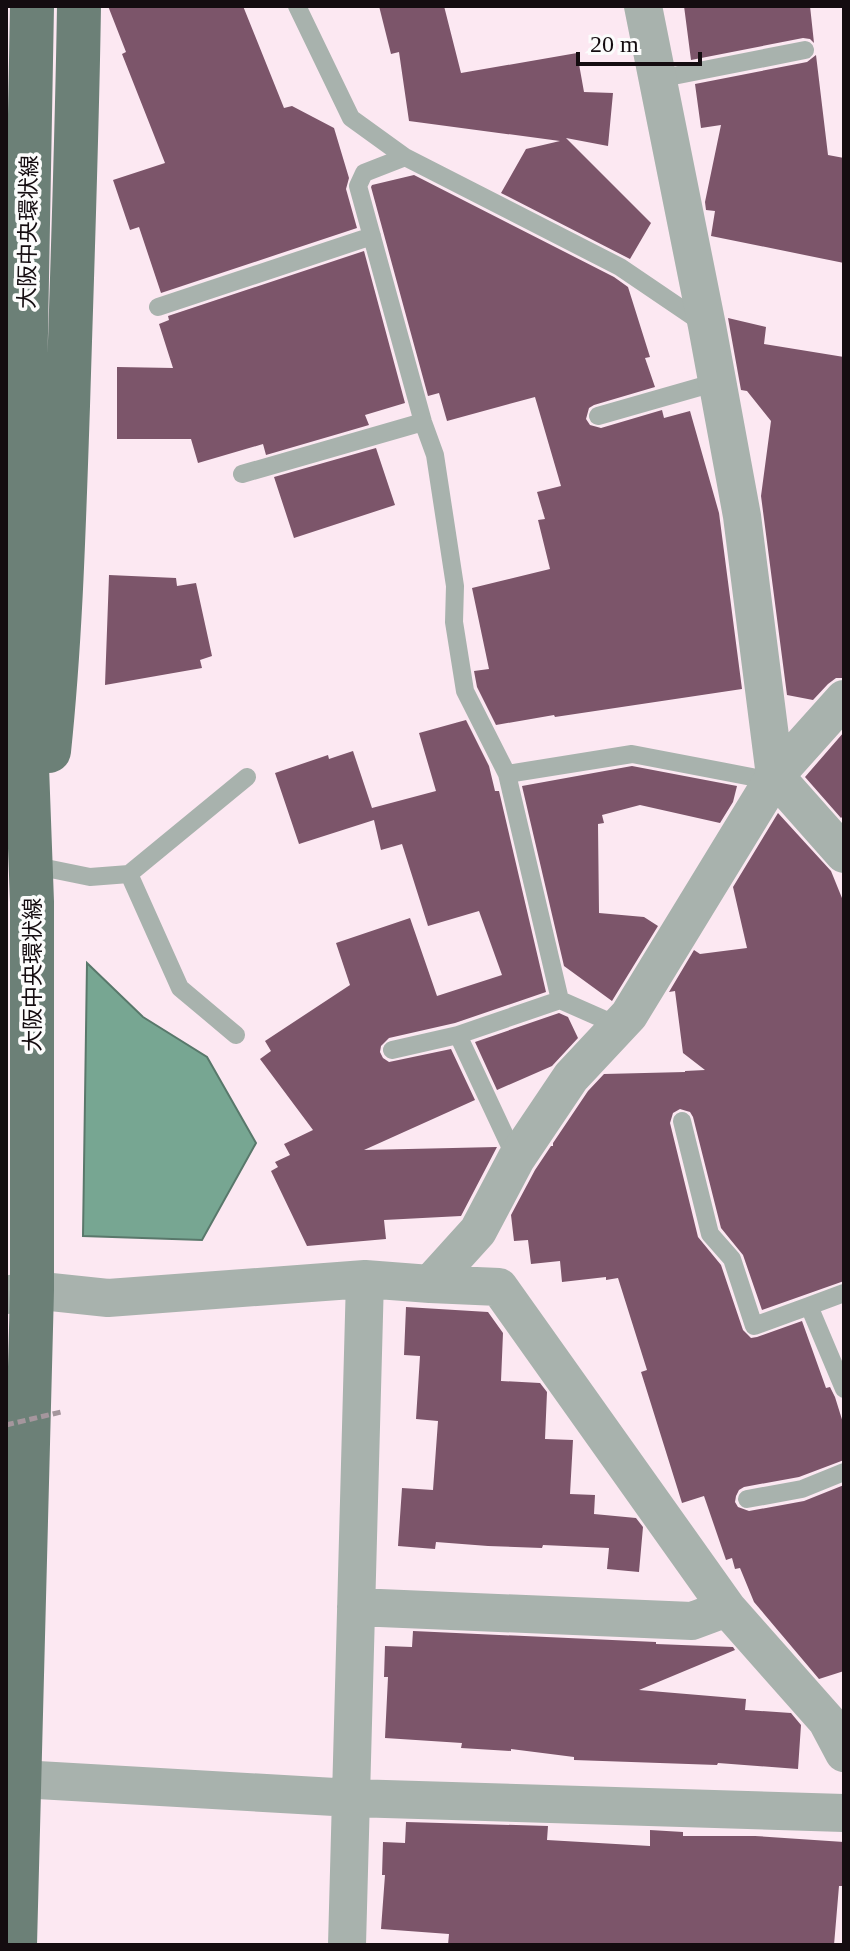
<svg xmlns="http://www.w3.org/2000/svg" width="850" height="1951" viewBox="0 0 850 1951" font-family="'Times New Roman','Noto Sans JP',serif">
<rect width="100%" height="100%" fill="#fce8f2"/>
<path fill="#77a692" stroke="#59786b" stroke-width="2" d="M87,963L143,1017L207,1057L256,1143L202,1240L83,1236Z"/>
<path fill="#7c556a" d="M108,6H243L284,108L292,106L334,128L349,178L346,189L357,228L161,293L139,227L130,230L113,180L165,163L122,54L126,52Z
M379,6H444L461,73L577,53L584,92L613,93L608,146L566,138L651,223L630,259L501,193L526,149L560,141L409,121L399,52L391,54Z
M684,6H810L814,43L810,39L803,38L691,60Z
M816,55L828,155L844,158V263L711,236L715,211L706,210L705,202L721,125L701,128L695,84L807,62Z
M414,175L614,277L628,287L650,357L645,358L655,387L594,405L589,408L586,419L590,425L601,428L662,410L664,418L690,411L719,513L742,689L555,717L554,715L496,725L477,687L474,671L489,669L472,588L550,569L538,520L545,519L537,492L561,486L535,397L447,421L439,393L428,396L371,187L372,185Z
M364,251L405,403L365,415L369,425L266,455L263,444L198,463L191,439H117V367L173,368L159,324L169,320L168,316Z
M728,318L766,327L764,344L844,357V678H836L828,684L813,700L787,695L761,496L771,421L747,391L741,390Z
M376,448L395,505L294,538L274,477Z
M109,575L176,578L177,586L196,583L212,656L200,660L202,668L105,685Z
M466,720L489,766L495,791H499L546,992L455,1023L389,1038L381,1046L380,1052L383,1058L389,1062L451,1049L475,1100L364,1150L497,1147L461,1216L384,1220L386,1239L307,1246L271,1171L278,1167L275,1162L290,1155L284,1144L313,1130L260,1059L271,1051L265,1041L350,985L336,943L410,918L437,996L502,975L479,911L428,926L402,844L381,850L374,820L299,844L275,773L328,755L329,759L353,751L372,808L436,791L419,733Z
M844,732V815L841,818L805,777Z
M632,766L737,786L733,802L720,823L640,805L602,815L604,823L598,824L599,913L644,917L658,926L612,1001L564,966L522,786Z
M778,813L831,871L844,903V1281L762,1310L743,1255L721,1228L693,1117L690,1112L680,1109L673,1113L670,1123L698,1237L721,1265L743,1330L751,1338L757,1337L802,1321L826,1388L830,1387L835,1397L844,1426V1460L799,1477L744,1487L739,1490L736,1496L735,1502L738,1507L749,1511L804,1501L844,1485V1671L819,1679L754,1602L740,1568L735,1569L732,1558L726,1560L704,1496L682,1503L641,1372L647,1370L618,1278L606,1280V1277L562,1282L560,1261L531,1264L528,1240L514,1241L511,1215L535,1170L551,1146H553V1143L588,1091L604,1074L685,1072V1071L705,1070L683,1053L675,991L669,992L694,950L700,954L747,948L733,887Z
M559,1013L568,1017L578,1038L552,1066L497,1090L475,1042Z
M406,1307L488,1312L503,1333L501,1381L540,1383L547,1392L545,1439L573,1440L570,1494L595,1495L594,1514L636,1518L643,1527L639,1572L607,1569L609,1548L543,1545L542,1548L488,1546L436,1542L435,1549L398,1546L402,1488L433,1490L438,1421L416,1419L420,1356L404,1355Z
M413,1631L656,1642V1644L733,1647L735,1650L639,1690L746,1699L745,1710L791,1713L801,1725L798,1769L718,1763L717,1765L574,1760V1757L511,1749V1751L461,1748L462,1743L385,1738L388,1677H384L385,1646L412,1647Z
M406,1822L548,1826L547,1840L650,1846V1830L683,1832V1836H755L844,1842V1886H839L834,1945H448L449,1934L381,1929L385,1875H382L383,1842L405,1843Z"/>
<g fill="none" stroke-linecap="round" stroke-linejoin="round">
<path stroke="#a8b2ad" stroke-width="18" d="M297,6L351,118L405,157L620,267L704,324
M658,79L805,50
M405,157L364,173L358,186L423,422L435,455L455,586L454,622L465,691L507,774L560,1000L619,1026
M158,307L372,236
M598,416L717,382
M242,474L423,422
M507,774L632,754L757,778L775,776
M36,866L90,877L129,874L180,988L236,1035
M129,874L247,777
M392,1050L458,1035
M682,1121L710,1234L732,1259L754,1326L809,1306
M516,1159L458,1035L560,1000
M844,1293L809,1306L844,1389
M747,1499L802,1489L844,1472"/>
<path stroke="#a8b2ad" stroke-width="38" d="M643,6L707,326L742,516L775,776L844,854
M430,1284L499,1287L727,1608L827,1721L844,1753
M6,1295L32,1290L108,1298L365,1279L430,1284L478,1231L516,1159L571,1077L629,1015L775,776L844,699
M356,1607L692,1621L727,1608
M20,1779L352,1798L844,1813
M347,1945L365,1279"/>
<path stroke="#6c8077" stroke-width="44" d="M49,751C61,636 64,521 68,406C72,273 77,139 79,6
M15,1945L32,1290V902L21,604L32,6"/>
<path stroke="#a5969d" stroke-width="5" stroke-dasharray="8 4" stroke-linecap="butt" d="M6,1425L61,1412"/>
</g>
<g text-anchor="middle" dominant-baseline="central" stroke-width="7" stroke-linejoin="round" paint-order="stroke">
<g font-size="22" fill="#140c10" stroke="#fcfcfc">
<text transform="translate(28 232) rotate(-89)">大阪中央環状線</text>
<text transform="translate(32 975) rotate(-90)">大阪中央環状線</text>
</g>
</g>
<rect width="850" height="1951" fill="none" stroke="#140c10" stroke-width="16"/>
<path d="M578 52v12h122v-12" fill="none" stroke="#140c10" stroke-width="4"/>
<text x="590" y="52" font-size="24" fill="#140c10" stroke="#fcfcfc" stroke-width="6" paint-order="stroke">20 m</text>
</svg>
